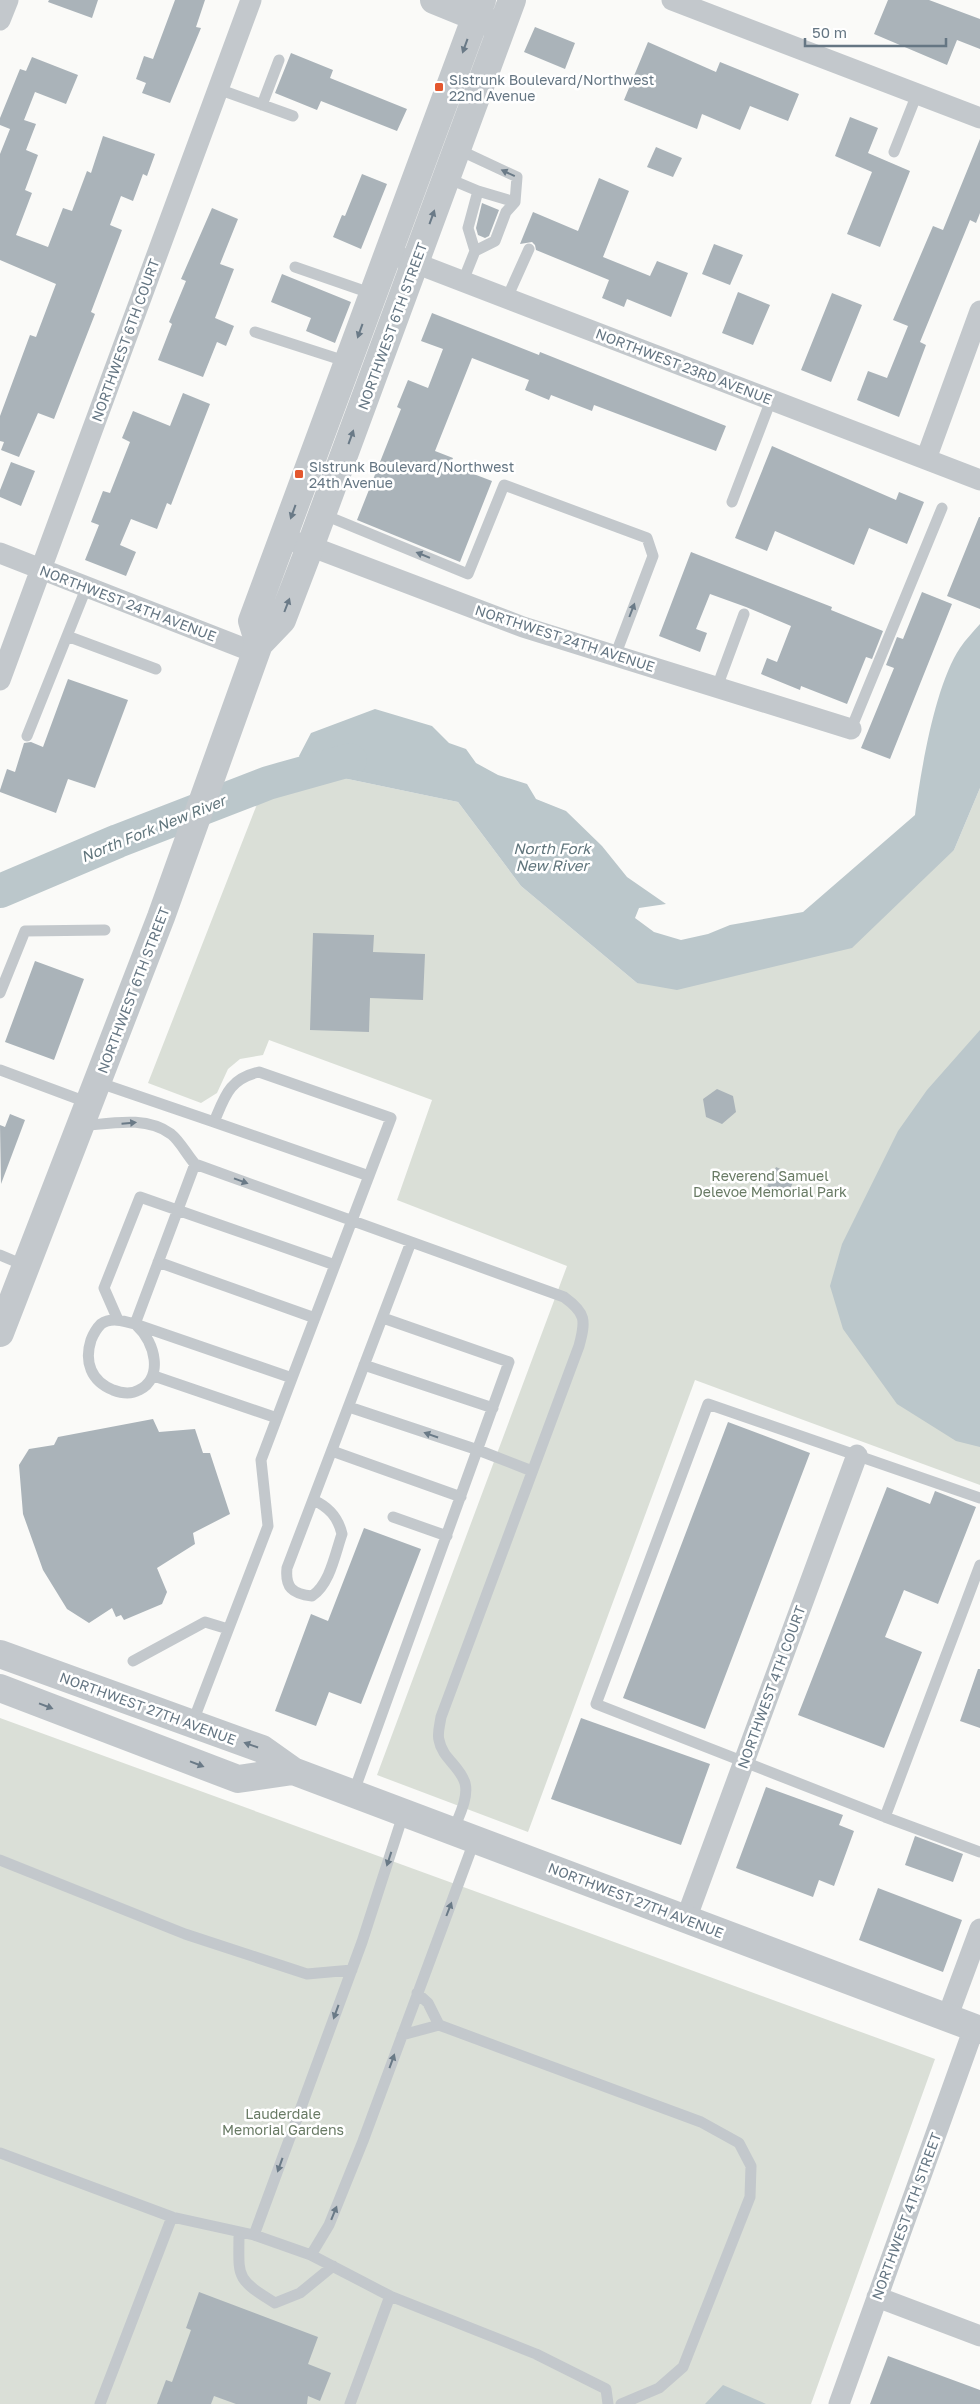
<svg xmlns="http://www.w3.org/2000/svg" width="980" height="2404" viewBox="0 0 980 2404" font-family="'Golos Text',sans-serif">
<rect width="100%" height="100%" fill="#fafaf8"/>
<path fill="#dadfd7" d="M343,778L458,802L521,886L637,983L954,850L980,788V1485L695,1380L528,1832L377,1775L567,1266L397,1200L432,1100L269,1040L263,1055L240,1059L228,1069L217,1093L201,1103L148,1083L261,794Z
M0,1718L935,2059L811,2404H0Z"/>
<path fill="#bbc7cb" d="M980,624V788L954,850L852,948L677,990L637,983L521,886L458,802L343,778L312,784L299,756L311,733L375,709L432,726L449,743L466,749L476,763L498,775L527,784L536,799L566,811L602,846L627,877L666,904L639,908L635,918L654,932L681,940L708,934L730,925L803,912L915,815C921,770 935,685 960,648C966,639 973,632 980,624Z
M980,1030V1447L956,1441L897,1404L843,1329L830,1286L842,1244L898,1131L927,1090Z
M723,2385L766,2404H705Z"/>
<g fill="none" stroke-linecap="round" stroke-linejoin="round">
<path stroke="#bbc7cb" stroke-width="34" d="M0,891L118,841L268,783L350,760"/>
</g>
<path fill="#aab3b9" d="M49,0H98L92,18L48,2Z
M175,0H205L196,27L201,28L170,103L142,93L146,83L136,79L144,56L153,59Z
M888,0H929L980,19V49L957,40L947,65L874,34Z
M535,27L575,43L565,69L524,52Z
M648,42L716,72L720,62L799,94L788,121L750,106L740,130L702,114L697,129L624,100Z
M291,53L333,70L330,78L407,109L397,131L321,101L317,110L275,93Z
M32,57L78,75L66,104L35,92L24,120L36,124L26,150L38,155L25,190L32,193L16,235L48,247L63,208L72,211L87,171L91,173L103,136L155,154L147,176L143,174L133,201L121,196L110,225L122,230L91,312L95,314L54,419L38,413L19,457L1,450L4,442L0,441V416L30,335L36,337L56,284L0,260V154L10,129L0,125V118L20,69L26,71Z
M850,117L878,128L868,153L910,171L880,247L847,234L872,172L835,156Z
M980,139V213L976,223L970,220L920,342L926,345L899,417L857,400L868,371L887,378L908,326L893,320L933,226L943,230Z
M656,147L682,158L673,177L647,167Z
M362,174L387,184L361,249L333,237L342,215L345,216Z
M599,178L629,191L603,257L650,276L657,261L688,273L671,317L627,299L624,307L602,298L609,280L536,250L535,245L532,242L520,244L533,212L578,231Z
M482,203L499,210L489,236L485,238L478,235L476,228Z
M212,208L238,219L220,264L234,269L215,318L234,326L226,346L217,342L203,377L158,360L172,324L169,322L186,281L181,279Z
M714,244L743,255L730,285L702,274Z
M282,274L351,302L335,343L306,331L311,318L271,302Z
M738,292L770,305L753,345L722,333Z
M832,293L862,305L831,382L801,370Z
M432,313L539,355L540,352L726,426L716,451L594,405L592,411L551,395L549,400L525,390L529,380L472,358L435,451L453,458L450,465L492,481L460,562L357,520L401,409L397,407L408,380L428,388L443,349L421,341Z
M183,393L210,404L171,505L167,503L157,529L131,519L120,545L136,552L126,576L85,560L99,525L91,522L103,491L110,493L130,442L122,438L133,411L170,426Z
M772,446L896,500L899,492L924,502L907,544L869,528L854,565L775,531L767,551L735,538Z
M11,462L35,471L21,506L0,497V490Z
M979,517H980V609L947,596Z
M691,552L832,607L831,610L883,631L872,659L866,657L847,704L801,686L800,690L761,674L767,658L777,662L791,626L746,607L710,594L696,629L707,633L700,652L659,636Z
M922,592L952,604L890,759L861,748L894,668L886,665L897,637L903,639Z
M68,679L128,700L95,788L68,779L56,813L0,792V790L7,769L15,772L24,743L31,742L43,747Z
M313,933L374,935L373,952L425,954L423,1000L370,998L369,1032L310,1030Z
M35,961L84,979L54,1060L5,1042Z
M717,1089L733,1096L736,1112L722,1124L706,1117L703,1099Z
M10,1114L25,1120L1,1184L0,1125L5,1127Z
M776,1167L796,1176L785,1200L765,1191Z
M153,1419L159,1432L195,1429L203,1453H210L230,1514L193,1533L195,1544L157,1568L167,1592L162,1604L124,1620L121,1615L116,1617L112,1608L89,1623L67,1609L43,1570L23,1514L19,1465L29,1449L54,1445L58,1437Z
M728,1422L810,1453L705,1729L623,1698Z
M887,1487L930,1504L935,1491L976,1507L938,1604L904,1590L885,1637L922,1652L884,1748L798,1715Z
M364,1528L421,1549L361,1704L329,1692L316,1726L275,1711L311,1614L328,1621Z
M978,1669H980V1728L960,1721Z
M581,1718L710,1764L681,1845L551,1799Z
M766,1787L843,1815L839,1825L854,1831L834,1886L819,1880L813,1897L736,1868Z
M915,1836L963,1854L953,1882L905,1865Z
M878,1888L962,1920L943,1972L859,1940Z
M199,2292L318,2337L308,2364L331,2373L320,2401L308,2396L307,2404H236L214,2396L211,2404H157L166,2380L172,2382L191,2330L186,2328Z
M888,2356L980,2390V2404H870Z"/>
<g fill="none" stroke-linecap="round" stroke-linejoin="round">
<path stroke="#c3c8cc" stroke-width="11" d="M218,89L293,116
M262,105L279,60
M457,149L517,177L515,202L506,212L495,241L475,251
M894,152L917,94
M447,178L478,191L468,228L475,251L463,281
M478,191L515,202
M295,267L373,294
M507,298L529,249
M255,332L348,362
M732,502L771,400
M322,514L468,574L504,485L647,538L653,556L615,656
M67,636L156,669
M717,687L744,614
M851,729L942,508
M27,736L87,586
M0,993L25,931L105,930
M0,1070L89,1103
M97,1082L214,1122
M80,1126C109,1124 145,1115 171,1134C180,1141 187,1155 195,1164L564,1297C586,1313 586,1320 579,1346L441,1717C440,1724 437,1734 439,1740C442,1758 460,1766 465,1783C469,1798 458,1818 453,1831
M0,1255L26,1266
M158,1262L315,1318
M335,1265C354,1216 372,1167 391,1118L259,1072C229,1079 225,1096 214,1122L369,1176
M118,1320L104,1288L140,1197L335,1265L292,1378L135,1324
M137,1326C155,1342 164,1378 139,1390C130,1395 121,1393 113,1390C91,1381 84,1362 91,1340C93,1335 97,1328 101,1324C111,1317 124,1321 135,1324L195,1164
M364,1365L493,1408
M154,1376L277,1418
M349,1407L478,1450L532,1471
M332,1451L461,1497
M980,1498L708,1404L596,1704L885,1817L980,1565
M313,1500C329,1507 338,1517 342,1534C335,1554 330,1584 312,1596C292,1594 285,1587 287,1568L411,1242
M393,1517L447,1536
M133,1661L205,1622L228,1629
M192,1724L268,1526L261,1460L292,1378
M353,1794L509,1362L383,1318
M885,1817L980,1852
M0,1860L185,1934L307,1974L352,1970
M417,1993L428,2003L439,2025L701,2122L739,2143L751,2166L750,2197L683,2367L659,2388L621,2404
M402,2035L439,2025
M0,2153L172,2217
M239,2232C239,2277 234,2278 275,2303L300,2293L333,2266
M254,2235L362,1942L404,1812
M311,2255L329,2225L363,2141L475,1839
M390,2296L536,2354L606,2389L608,2404
M100,2404L172,2217L254,2235L311,2255L390,2296L350,2404"/>
<path stroke="#c3c8cc" stroke-width="21" d="M672,0L980,118
M0,20L8,0
M389,253L980,480
M926,459L980,311
M283,538L323,551L523,627L851,729
M0,553L256,653
M0,680L251,0
M686,1919L857,1455
M947,2018L980,1929
M877,2297L980,2336
M839,2404L974,2028"/>
<path stroke="#c3c8cc" stroke-width="28" d="M434,0L493,24
M259,644L252,621L482,0
M0,1333L161,917L259,644L282,620L310,547L512,0
M0,1654L262,1749L293,1771L980,2030
M0,1688L238,1779L293,1771"/>
</g>
<defs><path id="oneway-solid" d="M-6-.8H1V-3.2L6.5 0L1 3.2V.8H-6Z" transform="scale(1.25)"/></defs>
<g fill="#6a7a87">
<use href="#oneway-solid" transform="translate(465 46) rotate(110)"/>
<use href="#oneway-solid" transform="translate(508 173) rotate(-155)"/>
<use href="#oneway-solid" transform="translate(432 217) rotate(-70)"/>
<use href="#oneway-solid" transform="translate(360 331) rotate(110)"/>
<use href="#oneway-solid" transform="translate(351 437) rotate(-70)"/>
<use href="#oneway-solid" transform="translate(293 512) rotate(110)"/>
<use href="#oneway-solid" transform="translate(423 555) rotate(-158)"/>
<use href="#oneway-solid" transform="translate(287 605) rotate(-69)"/>
<use href="#oneway-solid" transform="translate(632 610) rotate(-69)"/>
<use href="#oneway-solid" transform="translate(129 1123) rotate(-5)"/>
<use href="#oneway-solid" transform="translate(241 1181) rotate(20)"/>
<use href="#oneway-solid" transform="translate(431 1435) rotate(-161)"/>
<use href="#oneway-solid" transform="translate(46 1706) rotate(21)"/>
<use href="#oneway-solid" transform="translate(251 1745) rotate(-161)"/>
<use href="#oneway-solid" transform="translate(197 1764) rotate(21)"/>
<use href="#oneway-solid" transform="translate(389 1859) rotate(108)"/>
<use href="#oneway-solid" transform="translate(449 1909) rotate(-69)"/>
<use href="#oneway-solid" transform="translate(336 2012) rotate(110)"/>
<use href="#oneway-solid" transform="translate(392 2061) rotate(-70)"/>
<use href="#oneway-solid" transform="translate(280 2165) rotate(110)"/>
<use href="#oneway-solid" transform="translate(334 2213) rotate(-68)"/>
</g>
<g fill="#e4572e" stroke="#fff" stroke-width="2">
<rect x="434" y="82" width="10" height="10" rx="2.5"/>
<rect x="294" y="469" width="10" height="10" rx="2.5"/>
</g>
<g text-anchor="middle" dominant-baseline="central" stroke-width="5" stroke-linejoin="round" paint-order="stroke">
<g font-size="14" fill="#657683" stroke="#fff" text-anchor="start">
<text x="449" y="79">Sistrunk Boulevard/Northwest<tspan x="449" dy="16">22nd Avenue</tspan></text>
<text x="309" y="466">Sistrunk Boulevard/Northwest<tspan x="309" dy="16">24th Avenue</tspan></text>
</g>
<g font-size="14" fill="#657683" stroke="#fff">
<text transform="translate(392 326) rotate(-70)">NORTHWEST 6TH STREET</text>
<text transform="translate(125 340) rotate(-70)">NORTHWEST 6TH COURT</text>
<text transform="translate(684 366) rotate(21)">NORTHWEST 23RD AVENUE</text>
<text transform="translate(128 603) rotate(21)">NORTHWEST 24TH AVENUE</text>
<text transform="translate(565 638) rotate(18)">NORTHWEST 24TH AVENUE</text>
<text transform="translate(133 990) rotate(-69)">NORTHWEST 6TH STREET</text>
<text transform="translate(771 1687) rotate(-70)">NORTHWEST 4TH COURT</text>
<text transform="translate(148 1708) rotate(20)">NORTHWEST 27TH AVENUE</text>
<text transform="translate(636 1900) rotate(21)">NORTHWEST 27TH AVENUE</text>
<text transform="translate(906 2216) rotate(-70)">NORTHWEST 4TH STREET</text>
</g>
<g font-size="14" fill="#687a64" stroke="#fff">
<text x="770" y="1175">Reverend Samuel<tspan x="770" dy="16">Delevoe Memorial Park</tspan></text>
<text x="283" y="2113">Lauderdale<tspan x="283" dy="16">Memorial Gardens</tspan></text>
</g>
<g font-size="15" font-style="italic" fill="#60757c" stroke="#fff">
<text transform="translate(153 828) rotate(-22)">North Fork New River</text>
<text x="552" y="848">North Fork<tspan x="552" dy="17">New River</tspan></text>
</g>
</g>
<path d="M805 38v8h141v-8" fill="none" stroke="#657683" stroke-width="2.5"/>
<text x="812" y="38" font-size="15" fill="#657683" stroke="#ffffff" stroke-width="4" paint-order="stroke">50 m</text>
</svg>
